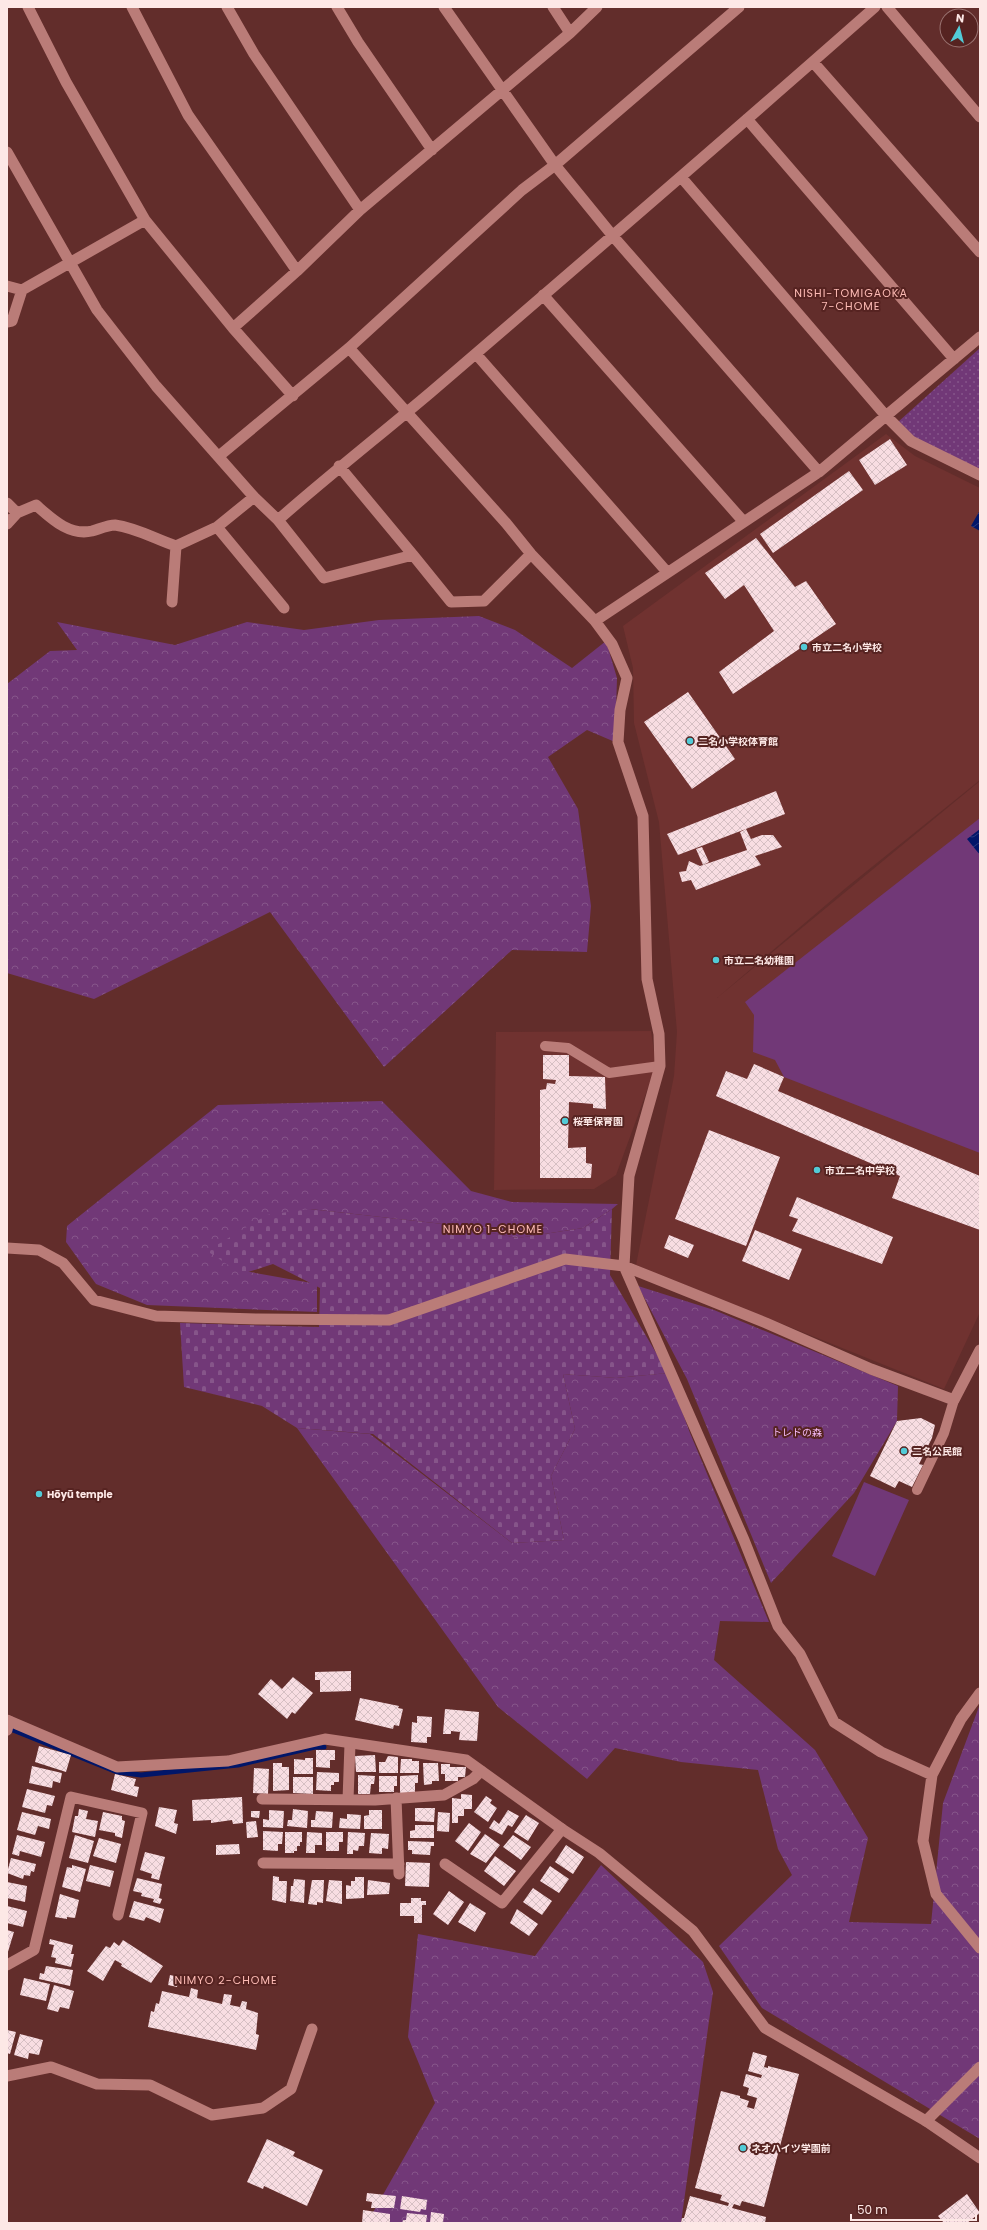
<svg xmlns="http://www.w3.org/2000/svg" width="987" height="2230" viewBox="0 0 987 2230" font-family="Poppins,'Noto Sans JP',sans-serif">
<defs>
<pattern id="forest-crowns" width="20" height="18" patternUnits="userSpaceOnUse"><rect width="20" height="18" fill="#713877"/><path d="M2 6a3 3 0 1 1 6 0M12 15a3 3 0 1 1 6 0" fill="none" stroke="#86558a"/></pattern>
<pattern id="cemetery-stones" width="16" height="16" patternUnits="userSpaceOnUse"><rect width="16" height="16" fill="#713877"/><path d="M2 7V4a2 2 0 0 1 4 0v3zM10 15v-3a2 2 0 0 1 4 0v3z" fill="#86558a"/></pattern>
<pattern id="park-dots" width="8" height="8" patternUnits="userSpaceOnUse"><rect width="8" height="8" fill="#713877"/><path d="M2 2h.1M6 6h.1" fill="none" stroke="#86558a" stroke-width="1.8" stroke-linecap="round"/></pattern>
<pattern id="water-waves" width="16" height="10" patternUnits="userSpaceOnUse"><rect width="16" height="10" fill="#011669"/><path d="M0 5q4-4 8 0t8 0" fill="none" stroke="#27387e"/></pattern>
<pattern id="building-cross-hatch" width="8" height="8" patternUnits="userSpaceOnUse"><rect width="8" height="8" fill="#f8dde2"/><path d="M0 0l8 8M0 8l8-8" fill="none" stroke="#d6bfc3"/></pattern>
</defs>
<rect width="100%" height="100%" fill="#622d2b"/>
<path fill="#703230" d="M886,434L915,456L980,488V780L847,887L717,998L980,781V1312L944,1389L636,1265L674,1076L677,1032L659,822L634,723L633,668L623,626Z
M651,1031L656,1066L616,1175L594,1189L494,1190L496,1032Z"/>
<path fill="url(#forest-crowns)" d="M479,616L515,630L572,668L606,641L617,678L615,742L587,730L548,757L578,809L591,906L587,952L512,950L384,1067L270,912L94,999L7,973V684L50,651L77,650L57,622L175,645L247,622L304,630L379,620Z
M382,1101L471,1191L512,1202L618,1204L612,1209L583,1228L518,1238L443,1224L310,1209L239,1270L317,1284V1312L147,1305L96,1284L66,1242L67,1226L218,1105Z
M638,1286L714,1310L898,1386L897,1421L854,1493L771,1583L687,1379Z
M668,1373L690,1433L769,1622L720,1621L714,1660L815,1750L868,1838L849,1922L931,1924L943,1803L980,1704V2139L762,2008L719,1946L792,1875L778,1849L758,1770L681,1762L615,1748L587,1779L498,1707L297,1428L370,1434L512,1543L564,1540L551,1476L575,1429L563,1374L616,1378Z
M601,1865L703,1962L713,1992L681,2223H367L435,2103L408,2037L418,1934L535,1956Z"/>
<path fill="url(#cemetery-stones)" d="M310,1209L443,1224L518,1238L583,1228L612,1209L610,1275L668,1373L616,1378L563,1374L575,1429L551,1476L564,1540L512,1543L373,1434L297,1428L262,1406L184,1387L180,1323L319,1327L320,1288L273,1264L242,1274L207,1251L267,1215Z"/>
<path fill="url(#park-dots)" d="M980,348V471L916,439L898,422Z"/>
<path fill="#713877" d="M980,818V1153L784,1077L775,1060L753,1052L754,1015L745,1002Z
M864,1482L909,1500L875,1576L832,1556Z"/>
<path fill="url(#water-waves)" d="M980,510V531L971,526Z
M980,829V855L967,839Z"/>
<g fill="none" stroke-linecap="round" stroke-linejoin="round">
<path stroke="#011669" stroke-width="5" d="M8,1728L117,1772L141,1775L238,1765L315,1747H324"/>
</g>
<path fill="url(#building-cross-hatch)" d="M890,439L907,465L875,485L859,460Z
M849,471L863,490L773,553L760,534Z
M756,538L795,587L806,581L836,624L733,694L719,672L774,631L744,585L725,599L705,573Z
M688,692L735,759L692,789L644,722Z
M776,791L785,814L678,855L667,834Z
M746,829L751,839L762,835H773L782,847L755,856L761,865L696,890L691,880L682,882L679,872L686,871L689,861L700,866L703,865L696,849L702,847L709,862L703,865L747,850L740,832Z
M543,1055H569V1076L605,1077L606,1109L593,1108V1104L569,1102L568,1148L586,1147V1163L592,1164L591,1178H540V1090L546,1089L547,1083L555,1084L556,1080L543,1079Z
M754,1064L784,1077L778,1091L980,1176V1230L892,1198L900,1176L716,1096L726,1071L747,1079Z
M709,1130L780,1157L746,1246L675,1219Z
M797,1197L893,1237L882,1264L792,1231L798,1219L789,1216Z
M755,1230L802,1249L789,1280L742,1261Z
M669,1235L694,1245L688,1258L664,1248Z
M921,1418L935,1425L932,1438L919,1464L923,1465L912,1487L899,1481L895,1488L870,1476L897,1421Z
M351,1671V1691L320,1692V1680H315V1672Z
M293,1677L313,1693L295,1714L292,1712L287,1719L258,1694L271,1679L282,1689Z
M360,1698L399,1706L398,1708L403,1709L399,1726L394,1725L393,1729L355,1720Z
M445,1709L479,1712L477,1741L459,1740L460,1732L451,1731V1734H443Z
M417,1716L432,1717L431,1737H427V1743L411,1742L412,1722L417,1723Z
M39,1746L71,1755L66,1772L35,1762Z
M316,1750H335V1760H330V1768L316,1767Z
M375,1755L376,1772H356L355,1756Z
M388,1756L398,1757V1773H379V1762H385Z
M305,1758H313V1774H294V1759L305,1760Z
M401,1759H412V1761H419V1773H400Z
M273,1763H282V1767H289V1790L273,1791Z
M423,1763H438L439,1781H432V1784L424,1785Z
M441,1764H450V1767H466L465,1777H458V1781H445V1774H441Z
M32,1766L62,1773L60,1783L53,1781L52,1788L29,1783Z
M254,1768L269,1769L268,1794L253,1793Z
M317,1772L339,1773V1782H334V1785H331V1791L316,1790Z
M115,1774L136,1779L134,1786L139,1787L137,1797L111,1790Z
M358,1775L375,1776L374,1784H371L370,1794H358Z
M418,1775V1783H415V1793H400V1776Z
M379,1776H397V1786H394V1792H379Z
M293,1777H313V1794L293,1793Z
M27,1789L55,1796L52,1806L47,1805L45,1813L22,1807Z
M461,1794L472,1795V1809H464V1816H458V1823H452V1798L461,1799Z
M486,1796L492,1800L490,1803L497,1808L488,1822L474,1812Z
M242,1797L243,1823L233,1824L232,1820L211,1823V1820L193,1821L192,1800Z
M159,1807L177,1810L174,1823L178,1824L176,1834L155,1826Z
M415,1808H435L434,1822L415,1821Z
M79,1809L88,1811L86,1819L98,1821L95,1837L72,1832L75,1816H78Z
M293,1809L308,1811L307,1828L287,1826L288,1820H292Z
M269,1810L284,1811L283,1828L263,1827V1819L269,1820Z
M369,1810H382V1829H364V1816L369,1815Z
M508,1810L519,1816L512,1827L508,1825L502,1835L489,1828L494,1820L499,1824Z
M251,1811H260L259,1818L251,1817Z
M316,1811L333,1812L332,1828L311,1827V1820H315Z
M22,1812L51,1819L49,1829L38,1826L35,1835L17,1830Z
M103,1812L122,1816V1820L125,1821L122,1838L115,1836V1833L99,1830Z
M438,1812L450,1813L449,1832L437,1831Z
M347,1814L361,1815L360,1829L339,1828L340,1818L347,1819Z
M526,1815L539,1823L528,1841L514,1832Z
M256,1821L258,1837L247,1838L246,1822Z
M469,1823L481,1832L468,1851L455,1841Z
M415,1825H434V1838H410V1831L415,1830Z
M263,1831L283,1832L282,1844H278V1851L263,1850Z
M285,1832H302V1842H300V1846H297V1851H294V1853H285Z
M307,1832L322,1833V1845H315V1853H306Z
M326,1832H343V1842H339V1851H326Z
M348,1832L365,1833L364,1846H359L358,1851L353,1850V1854H347Z
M371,1833L389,1834L388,1849L382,1848V1854L369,1853Z
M485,1834L500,1845L486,1863L470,1854Z
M17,1835L45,1842L41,1857L20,1851L19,1856L12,1854Z
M75,1835L94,1841L88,1863L69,1858Z
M513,1835L531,1847L521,1860L503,1847Z
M99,1838L121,1844L116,1863L93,1856Z
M408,1841L434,1842V1846H431L430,1855L412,1854V1850H408Z
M239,1844L240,1854L216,1855V1845Z
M566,1845L584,1857L573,1874L555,1862Z
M145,1852L165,1857L159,1880L151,1878L152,1874L140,1870Z
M495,1856L516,1871L504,1886L484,1871Z
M11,1858L36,1864L34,1872L31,1871L30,1876L24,1875L23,1879L7,1873Z
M406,1862L430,1863L429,1887L405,1886Z
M72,1865L86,1869L80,1892L62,1887L67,1867L72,1868Z
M90,1865L114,1871L110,1887L86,1881Z
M550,1866L569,1879L559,1893L540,1881Z
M273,1876L279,1877V1881H287L286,1903L272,1900Z
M355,1877H364V1898L346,1899V1885L351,1886V1881H355Z
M137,1878L162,1884L159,1898L162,1899L160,1904L153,1902L154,1899L141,1896L142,1893L133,1891Z
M294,1879L305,1880L304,1903L290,1901L291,1886H293Z
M312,1880H324L323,1903L317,1902V1905L308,1904Z
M329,1880L342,1881V1904L326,1901Z
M368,1880L390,1883L389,1894L367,1895Z
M7,1882L27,1886L25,1902L7,1898Z
M533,1888L552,1901L542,1915L523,1902Z
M449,1891L464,1902L448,1925L433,1914Z
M60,1894L79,1900L75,1918L67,1917V1919L55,1917Z
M411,1898H421V1901H426V1905H422V1923H414V1916H400V1903H411Z
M134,1901L164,1909L160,1923L146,1917L144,1921L129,1917Z
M470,1903L486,1913L475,1932L458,1922Z
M7,1906L27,1911L23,1927L7,1923Z
M517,1909L538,1924L529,1936L510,1923Z
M7,1930L14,1932L7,1955Z
M50,1939L73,1945L71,1954H74L71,1967L55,1963L56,1958L51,1957L54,1945L49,1944Z
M123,1940L163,1966L151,1983L121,1966L122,1964L115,1960L103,1981L87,1971L106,1946L110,1948L114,1942L119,1946Z
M46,1966L73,1970L70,1986L39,1979L40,1973L44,1974Z
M170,1975L179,1977L177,1987L168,1985Z
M24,1978L50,1984L46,2001L20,1995Z
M54,1985L74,1991L69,2009L60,2007L58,2012L47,2009Z
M191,1988L198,1990L197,1998L222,2004L224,1994L232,1995L230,2005L240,2007L242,2001L247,2002L246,2009L258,2013L256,2034L259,2035L256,2050L148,2027L151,2011L154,2012L156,2003L159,2004L162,1991L189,1997Z
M7,2030L16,2032L10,2054L7,2053Z
M20,2034L43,2040L39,2055L29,2053L28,2059L14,2055Z
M753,2052L767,2056L764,2067L768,2068V2066L799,2074L764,2207L742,2201L740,2206L734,2204L732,2208L766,2217L765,2223H681L682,2218H684L690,2196L728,2206L729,2203L720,2200L722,2195L695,2188L721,2091L740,2096V2098L749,2101L747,2107L754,2109L757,2098L747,2095L749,2088L743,2086L746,2074L761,2078L762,2075L748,2071Z
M267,2139L295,2152L293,2156L323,2170L307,2206L264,2186L263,2189L247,2182Z
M367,2193L396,2196L394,2208H371L372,2202L366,2201Z
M967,2194L980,2213L967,2223H944L938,2216Z
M402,2196L427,2200L426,2210L421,2209L420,2212L400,2209Z
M363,2210L390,2214V2223H362Z
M431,2212L444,2214L443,2223H430Z
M407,2213L427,2215L426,2223H402L403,2220H406Z"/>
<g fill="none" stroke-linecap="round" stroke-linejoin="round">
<path stroke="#ba7c78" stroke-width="10" d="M545,1046L568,1048L609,1073L660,1066
M917,1490L944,1433L954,1400"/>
<path stroke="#ba7c78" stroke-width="11" d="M28,7L66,82L145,220L233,328L293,396
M132,7L188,115L297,271
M227,7L254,54L360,210
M337,7L358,42L432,150
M444,7L555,165L612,235L819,472
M553,7L570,33
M813,62L980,252
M747,119L954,359
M7,152L97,310L156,386L254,497L278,520L324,578L413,555L451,602L484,601L531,554
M681,177L886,416L911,441L980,475
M7,286L22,290L145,220
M543,295L743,521
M7,322L12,321L22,290
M233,328L297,271L360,210L570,33L597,7
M349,348L506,523L531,554L595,621L819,472L980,337
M476,354L667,572
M219,456L349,348L522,190L555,165L739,7
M339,466L413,555
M7,503L17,513
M278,520C328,476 379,436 430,393C579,265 728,137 875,7
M7,524L17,513L36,505C52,519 69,536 92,531C99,529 108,525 115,525C137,528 155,539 176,546L217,527L254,497
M217,527L284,608
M172,602L176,546
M595,621L612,644L627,678L620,710L618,742L643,816L647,979L659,1034L660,1066L629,1176L624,1266L744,1540L778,1626L800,1654L834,1722L881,1752L932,1775
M7,1248L39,1250L63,1263L94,1300L156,1316L258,1319L389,1320L565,1259L624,1266L766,1323L871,1369L954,1400L980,1350
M980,1693L961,1719L932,1775L923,1841L936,1894L980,1948
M7,1730L9,1721
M396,1798L399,1874
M262,1799L375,1800L444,1795L473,1779L481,1771
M348,1800L350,1744
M263,1863L399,1864
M445,1864L502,1903L562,1829
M7,1965L34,1950L71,1797L142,1813L118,1915
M7,2076L51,2067L97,2084L150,2085L212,2115L263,2108L291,2089L312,2029
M926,2121L980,2067"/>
<path stroke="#ba7c78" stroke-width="11" d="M887,7L980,117
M7,1720L117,1767L228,1761L325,1739L466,1760L562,1829L599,1853L693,1931L765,2028L926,2121L980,2158"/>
</g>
<g fill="#52cbd7" stroke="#562321" stroke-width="1.5">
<circle cx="804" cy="647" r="4"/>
<circle cx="690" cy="741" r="4"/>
<circle cx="716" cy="960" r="4"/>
<circle cx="565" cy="1121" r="4"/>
<circle cx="817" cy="1170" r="4"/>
<circle cx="904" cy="1451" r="4"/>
<circle cx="39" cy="1494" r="4"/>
<circle cx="743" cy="2148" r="4"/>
</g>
<g text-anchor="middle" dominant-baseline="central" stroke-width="4" stroke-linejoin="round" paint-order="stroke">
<g font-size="10" font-weight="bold" fill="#fde8e6" stroke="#562321" text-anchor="start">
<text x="812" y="647">市立二名小学校</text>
<text x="698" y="741">二名小学校体育館</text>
<text x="724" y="960">市立二名幼稚園</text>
<text x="573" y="1121">桜華保育園</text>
<text x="825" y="1170">市立二名中学校</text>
<text x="912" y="1451">二名公民館</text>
<text x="47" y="1494">Hōyū temple</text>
<text x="751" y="2148">ネオハイツ学園前</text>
</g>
<g font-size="10" fill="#f6bcfb" stroke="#562321">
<text x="797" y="1432">トレドの森</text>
</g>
<g font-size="11" letter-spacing="1" fill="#fdbbb5" stroke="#562321">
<text x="851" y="293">NISHI-TOMIGAOKA<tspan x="851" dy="13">7-CHOME</tspan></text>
<text x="493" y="1229">NIMYO 1-CHOME</text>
<text x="226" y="1980">NIMYO 2-CHOME</text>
</g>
</g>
<rect width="987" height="2230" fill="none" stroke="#fde8e6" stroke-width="16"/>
<g transform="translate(959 28) rotate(7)"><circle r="19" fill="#562321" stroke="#997270"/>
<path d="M0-3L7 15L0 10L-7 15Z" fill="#52cbd7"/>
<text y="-6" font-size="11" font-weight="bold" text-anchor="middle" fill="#fde8e6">N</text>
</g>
<path d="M851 2214v6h125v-6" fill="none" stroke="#fde8e6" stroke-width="2"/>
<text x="857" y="2214" font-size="12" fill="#fde8e6" stroke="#562321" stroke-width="3" paint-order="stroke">50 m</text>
</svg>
